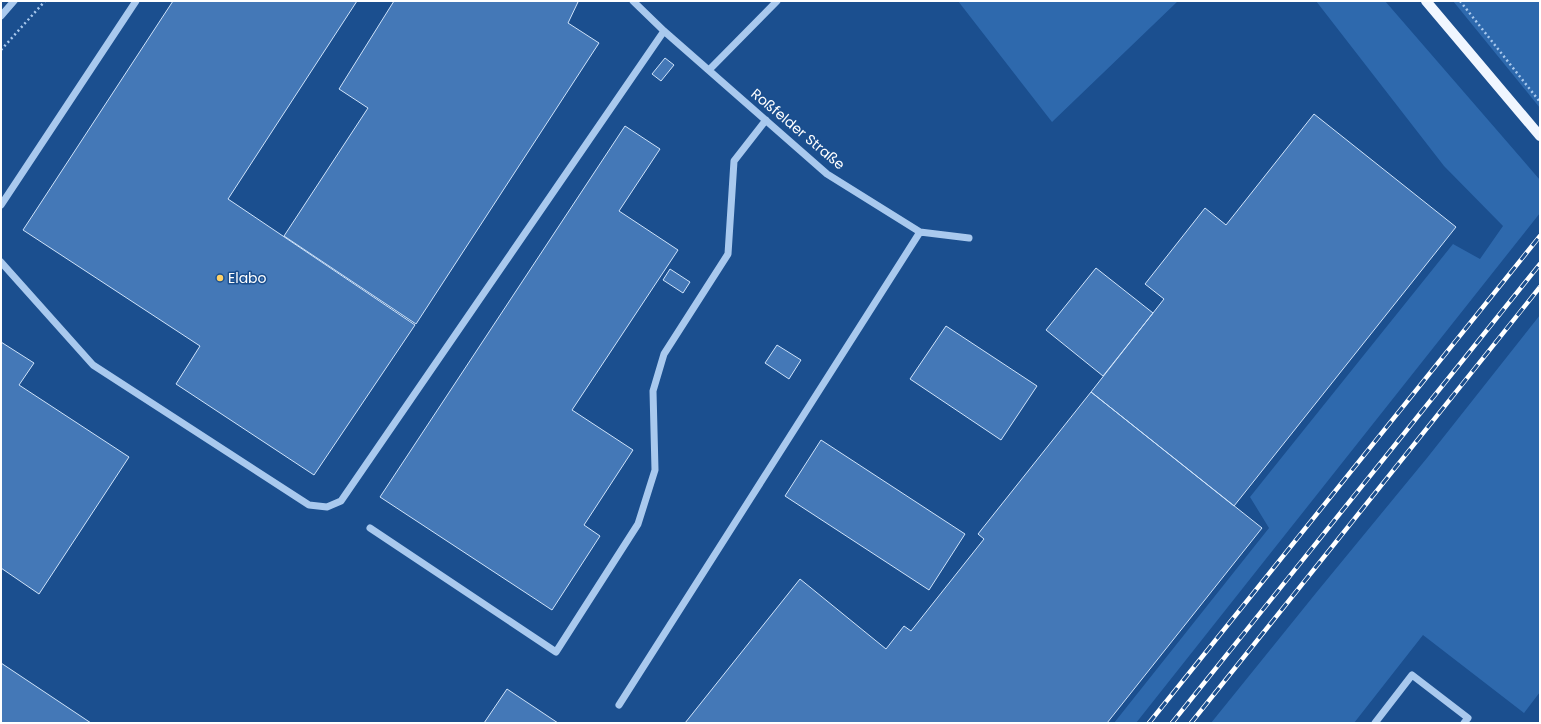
<svg xmlns="http://www.w3.org/2000/svg" width="1541" height="724" viewBox="0 0 1541 724" font-family="Poppins,sans-serif">
<rect width="100%" height="100%" fill="#1b4f8f"/>
<path fill="#2e69ad" d="M958,1H1178L1052,122Z
M1316,1H1385L1540,180V213L1136,723H1114L1269,528L1250,497L1453,244L1480,259L1503,226L1444,166Z
M1453,1H1540V108Z
M1540,315V692L1524,713L1423,635L1354,723H1211L1316,593L1427,458Z"/>
<path fill="#4478b7" stroke="#cfe3fa" d="M173,1H357L228,199L415,325L314,475L176,384L200,346L23,230Z
M394,1H576L578,2L568,23L599,43L416,324L284,236L368,108L339,89Z
M665,58L674,65L661,81L652,74Z
M1314,114L1456,227L1234,506L1091,392L1164,299L1145,284L1205,208L1226,225Z
M625,126L660,149L619,211L678,250L572,410L633,450L584,525L600,536L552,610L380,497Z
M1096,268L1153,313L1103,376L1046,330Z
M670,269L690,282L683,293L663,280Z
M946,326L1037,386L1001,440L910,379Z
M1,342L34,363L19,385L129,457L39,594L1,568Z
M777,345L801,360L789,379L765,363Z
M1091,392L1262,528L1107,723H685L800,579L886,649L904,626L911,631L984,539L978,534Z
M821,440L965,534L929,590L785,496Z
M1,663L91,723H1Z
M507,689L558,723H484Z"/>
<g fill="none" stroke-linecap="round" stroke-linejoin="round">
<path stroke="#a9c9ee" stroke-width="2.5" stroke-dasharray="2 3" stroke-linecap="butt" d="M1460,1L1540,102
M1,50L45,1"/>
<path stroke="#a9c9ee" stroke-width="7" d="M633,1L664,31L827,174L920,232L969,238
M1,16L14,1
M709,70L777,1
M1,205L136,1
M1,262L93,365L309,505L327,507L341,501L664,31
M370,528L556,652L638,524L655,470L653,391L664,354L728,254L734,161L766,120
M619,705L920,232
M1375,723L1412,675L1468,718L1464,723"/>
<path stroke="#f0f6ff" stroke-width="10" d="M1426,1L1540,136"/>
<g stroke="#fff" stroke-width="4.5">
<path id="rail" d="M1149,723L1540,236
M1172,723L1540,264
M1191,723L1540,287"/>
</g>
<use href="#rail" stroke="#1b4f8f" stroke-width="3" stroke-dasharray="9" stroke-linecap="butt"/>
</g>
<circle fill="#ffd166" stroke="#1b4f8f" stroke-width="1.5" cx="220" cy="278" r="4"/>
<g text-anchor="middle" dominant-baseline="central" stroke-width="3" stroke-linejoin="round" paint-order="stroke">
<g font-size="14" fill="#fff" stroke="#1b4f8f">
<text transform="translate(798 129) rotate(40)">Roßfelder Straße</text>
</g>
<g font-size="14" fill="#fff" stroke="#1b4f8f" text-anchor="start">
<text x="228" y="278">Elabo</text>
</g>
</g>
<rect width="1541" height="724" fill="none" stroke="#ffffff" stroke-width="4"/>
</svg>
